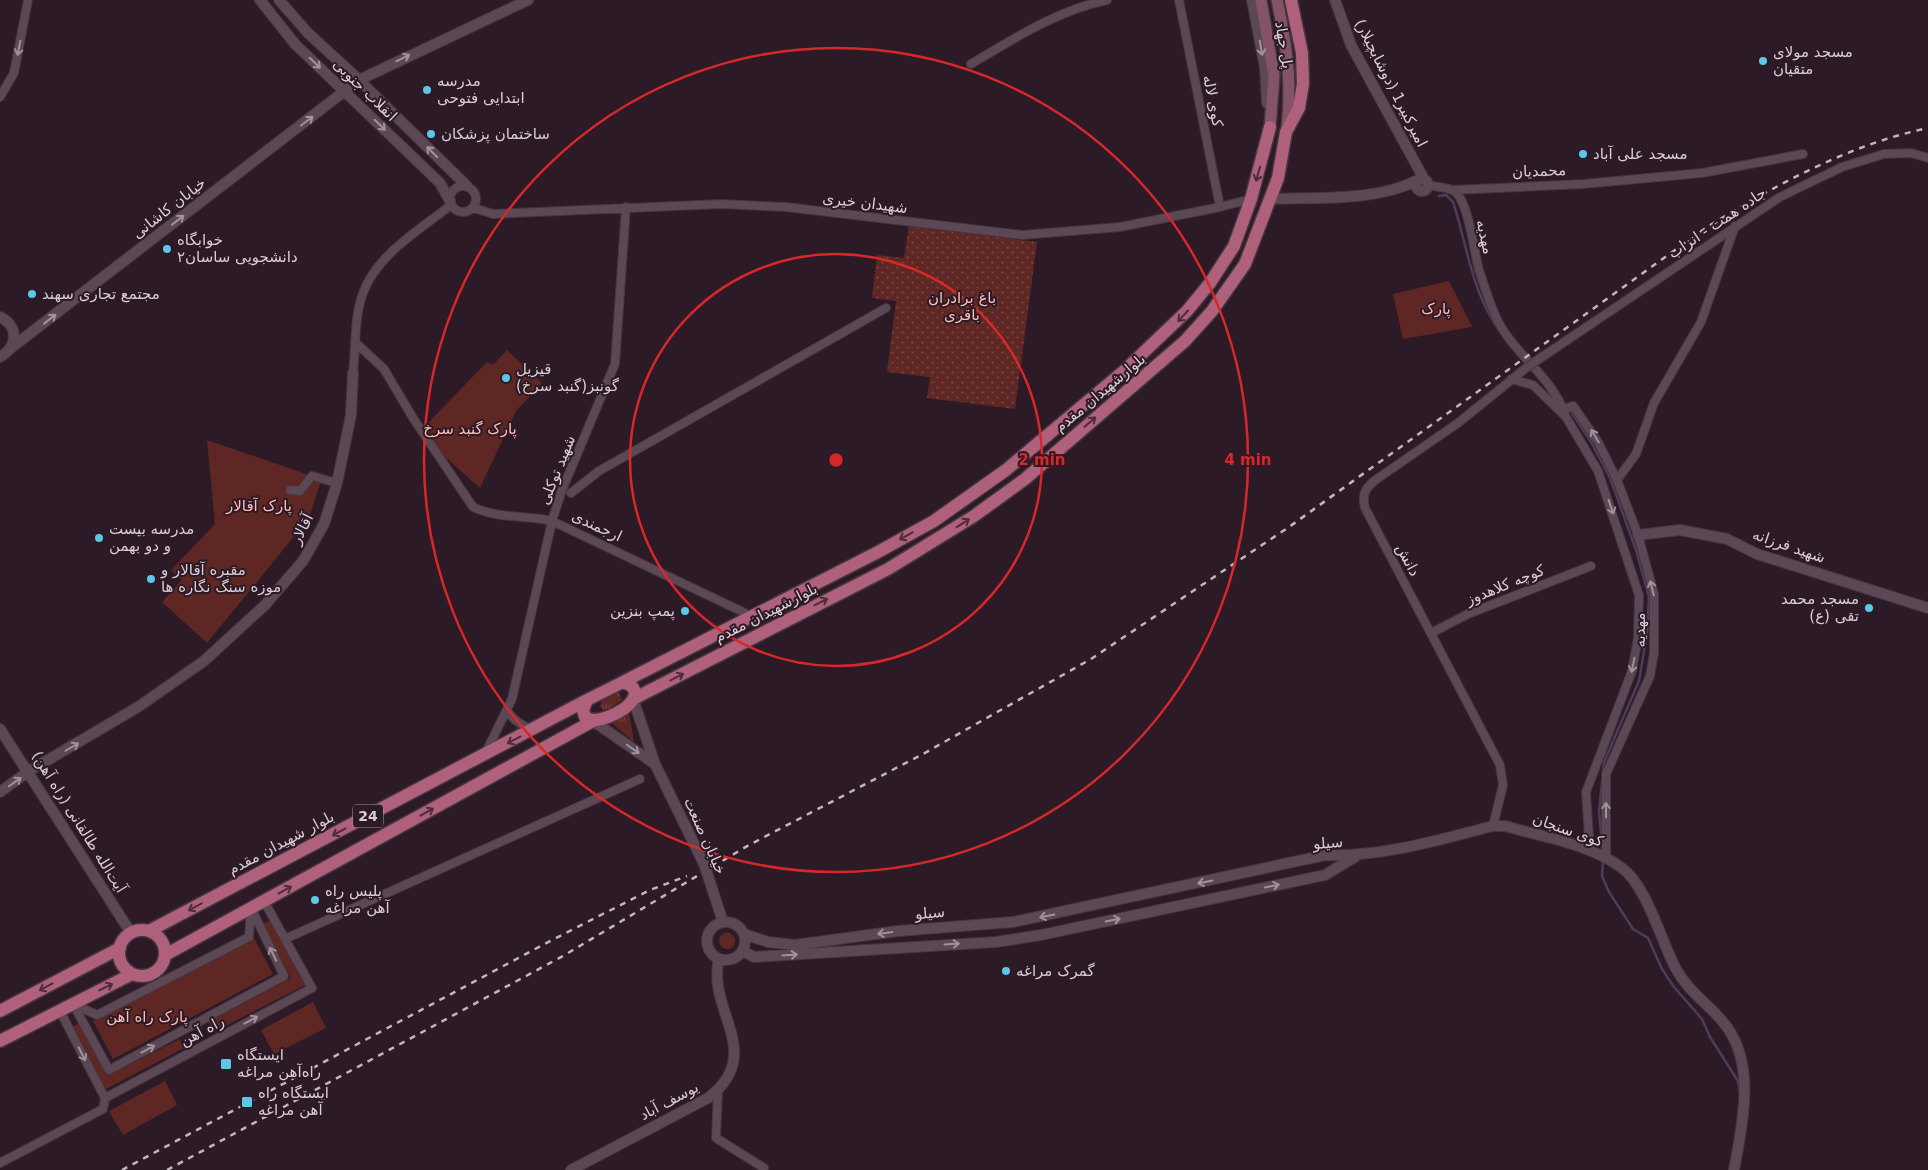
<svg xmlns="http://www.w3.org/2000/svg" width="1928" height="1170" viewBox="0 0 1928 1170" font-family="'DejaVu Sans','Noto Naskh Arabic',sans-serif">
<defs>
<pattern id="grass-tufts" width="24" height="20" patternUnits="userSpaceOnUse" patternTransform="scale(1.25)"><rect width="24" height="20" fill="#5f2723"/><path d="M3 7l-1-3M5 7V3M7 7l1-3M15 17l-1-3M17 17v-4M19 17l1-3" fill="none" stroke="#754542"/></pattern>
<pattern id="garden-dots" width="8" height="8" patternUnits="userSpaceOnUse" patternTransform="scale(1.25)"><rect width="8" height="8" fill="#5f2723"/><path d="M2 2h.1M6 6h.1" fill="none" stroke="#754542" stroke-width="1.8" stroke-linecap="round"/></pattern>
</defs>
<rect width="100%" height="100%" fill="#2c1a27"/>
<path fill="url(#grass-tufts)" d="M614,691L619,692L622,700L608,710H603L600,707L602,699Z
M629,713L634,742L612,723Z
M719 941a8 8 0 1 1 16 0a8 8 0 1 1-16 0Z"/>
<path fill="#5f2723" d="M1449,281L1472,327L1403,339L1393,294Z
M507,350L542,383L516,411L480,488L443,455L425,426L487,362L493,365Z
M207,440L312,476L323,475L309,518L207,643L162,602L182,580L171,570L215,524Z
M271,920L305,985L214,1032L208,1022L291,978L263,924Z
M253,936L273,974L113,1059L93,1021Z
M313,1002L326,1028L274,1054L261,1030Z
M80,1023L107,1076L180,1039L184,1048L104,1090L72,1027Z
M165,1081L177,1105L123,1135L109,1111Z"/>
<path fill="url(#garden-dots)" d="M909,225L1037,242L1015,409L927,398L930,377L887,372L896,301L872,298L877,255L904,258Z"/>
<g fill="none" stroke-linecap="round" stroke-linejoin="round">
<path stroke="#4a3e5a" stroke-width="2.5" d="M1439,196L1446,195L1453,202C1467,244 1472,295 1500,331
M1570,410L1591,442L1610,478L1636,550L1649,597L1647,633L1639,681L1604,762L1599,812L1602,843
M1603,859L1602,876L1609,892L1633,929L1648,938L1662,969L1674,987L1702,1019L1710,1037L1738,1081L1740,1094"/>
<g stroke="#44353f" stroke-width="10">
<path id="minor" d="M1179,0L1220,207
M971,64C1013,39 1058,10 1107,0
M0,97L14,73L28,0
M1428,185C1435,187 1448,187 1454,191C1469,201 1474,253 1479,270C1484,285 1489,302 1496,317C1512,353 1550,374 1564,412
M450 199a13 13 0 1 1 26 0a13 13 0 1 1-26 0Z
M1453,190L1583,184L1702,173L1803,154
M474,208L493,214L721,204L786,207L1022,235L1120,227L1220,207L1251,199
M356,343L384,369L413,418L473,507C498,519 525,515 552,521L745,613L746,618
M1539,359L1780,197L1842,167L1884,154L1911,153L1928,158
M353,373C356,347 354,317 363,293C377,254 421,229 451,205
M1511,379L1533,385L1566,417L1598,471L1639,595L1638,638L1632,671L1586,792L1590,851
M1566,417L1564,412L1567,408L1573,406L1576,410L1598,442L1617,480L1638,535L1654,594V653L1650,676L1606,774V859
M1617,480L1636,454L1654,403L1701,322L1735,226
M290,490L300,491L312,476L337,483
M571,493L599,471L886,308
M1431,633L1468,614L1591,566
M507,711L515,720L532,731
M486,752L512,699L552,521L562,490L615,364L626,207
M1493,826L1503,785L1500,765L1365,508C1362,495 1364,490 1374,481L1458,423L1526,368
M285,939L640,779
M73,1004L109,1070L284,976L251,908
M73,1004L97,1015L249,937L251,908
M60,1011L105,1098L312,988L264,901
M718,1091L716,1138L764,1168L763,1170
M0,1163L103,1109L105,1098"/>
</g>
<g stroke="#44353f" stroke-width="12">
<path id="tertiary" d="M260,0L295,44L440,183L450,201
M279,0L308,33L359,80L467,186
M1252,0L1265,68L1267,103
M1335,0L1351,45L1424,179
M1416 185a6 6 0 1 1 12 0a6 6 0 1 1-12 0Z
M1271,199C1318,197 1375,202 1418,180
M0,317C19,326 18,347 0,357
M11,348L359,80L528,0
M1638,535L1680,530L1727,539L1757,554L1928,608
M593,721L655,764L633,699
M0,729L131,933
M655,764L704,864
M0,792L29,771L138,707L204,661L265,605L303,561L324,524L337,483L351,415L353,373
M710,882L723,922
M707 941a19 19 0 1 1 38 0a19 19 0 1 1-38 0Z
M744,934L768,942L795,945L898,931L1013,922L1326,855C1383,857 1438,840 1493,826H1505C1543,837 1590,844 1622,868C1646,885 1661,940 1675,967C1689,994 1711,1005 1727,1027C1756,1068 1742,1125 1734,1170
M743,951L754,957L996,942L1041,935L1325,875L1355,857
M571,1170L708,1098C767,1053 706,1011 719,959"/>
</g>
<g stroke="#44353f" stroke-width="14">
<path id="secondary" d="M1261,0L1274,76L1270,127
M1277,0C1287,48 1292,81 1287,130"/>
</g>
<g stroke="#44353f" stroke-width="15">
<path id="primary" d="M621,683L878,552L934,521L1006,470L1124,371L1187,311L1210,283L1234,246L1251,199L1270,127
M621,683C632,682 639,692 632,701C625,711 596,726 585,717L583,710L587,700Z
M633,699L888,569L974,516L1025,479L1185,341L1212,311L1245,264L1278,178L1286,132L1299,108L1303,84L1302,53L1291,0
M119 953a23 23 0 1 1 46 0a23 23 0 1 1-46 0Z
M149,931L587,700
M165,955L593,721
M0,1011L120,948
M0,1041L132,974"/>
</g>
<use href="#minor" stroke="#5c4755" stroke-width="8"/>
<use href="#tertiary" stroke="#5c4755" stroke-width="10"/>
<use href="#secondary" stroke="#855368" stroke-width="11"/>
<use href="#primary" stroke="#af607b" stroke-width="12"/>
<path stroke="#c3b5be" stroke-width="2.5" stroke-dasharray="6 6" stroke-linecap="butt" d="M122,1170L552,940L650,890L687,876
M167,1170L563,956L749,845L923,754L1091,659L1289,527L1707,227C1776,185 1848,145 1928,128"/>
<g stroke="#44353f" stroke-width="10" stroke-linecap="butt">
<path id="minor-bridge" d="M1526,368L1539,359"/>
</g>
<g stroke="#44353f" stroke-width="12" stroke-linecap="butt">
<path id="tertiary-bridge" d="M704,864L710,882"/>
</g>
<use href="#minor-bridge" stroke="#5c4755" stroke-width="8"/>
<use href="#tertiary-bridge" stroke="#5c4755" stroke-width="10"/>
</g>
<defs><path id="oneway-shaft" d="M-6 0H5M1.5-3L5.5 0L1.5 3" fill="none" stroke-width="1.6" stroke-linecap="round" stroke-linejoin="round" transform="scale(1.25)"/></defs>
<g stroke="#a1919b">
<use href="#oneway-shaft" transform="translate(19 48) rotate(101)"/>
<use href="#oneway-shaft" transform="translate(1261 48) rotate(80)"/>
<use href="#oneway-shaft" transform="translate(403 58) rotate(-26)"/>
<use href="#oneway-shaft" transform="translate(315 63) rotate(44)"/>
<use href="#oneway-shaft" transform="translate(307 121) rotate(-37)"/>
<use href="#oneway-shaft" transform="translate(380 125) rotate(44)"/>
<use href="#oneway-shaft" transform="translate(432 152) rotate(-135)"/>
<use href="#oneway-shaft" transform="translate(178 220) rotate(-38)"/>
<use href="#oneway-shaft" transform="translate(50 319) rotate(-38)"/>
<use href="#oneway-shaft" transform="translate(1595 436) rotate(-121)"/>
<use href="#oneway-shaft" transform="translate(1611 507) rotate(71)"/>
<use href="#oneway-shaft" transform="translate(1652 588) rotate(-104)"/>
<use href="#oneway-shaft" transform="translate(1633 665) rotate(102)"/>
<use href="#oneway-shaft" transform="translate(72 747) rotate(-30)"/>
<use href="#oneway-shaft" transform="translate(633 749) rotate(35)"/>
<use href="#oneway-shaft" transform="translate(15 782) rotate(-35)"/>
<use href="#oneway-shaft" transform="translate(1606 810) rotate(-90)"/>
<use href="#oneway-shaft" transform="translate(1205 882) rotate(168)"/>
<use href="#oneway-shaft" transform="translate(1272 886) rotate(-12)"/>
<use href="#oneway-shaft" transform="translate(1047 916) rotate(168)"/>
<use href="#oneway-shaft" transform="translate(1113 920) rotate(-12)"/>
<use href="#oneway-shaft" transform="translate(885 933) rotate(172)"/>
<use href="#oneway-shaft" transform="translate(952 944) rotate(-4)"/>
<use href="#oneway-shaft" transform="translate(273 954) rotate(-116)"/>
<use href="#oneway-shaft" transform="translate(790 955) rotate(-4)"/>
<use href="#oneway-shaft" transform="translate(251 1020) rotate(-28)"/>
<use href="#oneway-shaft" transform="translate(148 1049) rotate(-28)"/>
<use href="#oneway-shaft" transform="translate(82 1054) rotate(63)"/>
</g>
<g stroke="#4d2c3c">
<use href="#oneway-shaft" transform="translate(1258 174) rotate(106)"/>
<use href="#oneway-shaft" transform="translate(1183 316) rotate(133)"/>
<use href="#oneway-shaft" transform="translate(1090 422) rotate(-41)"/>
<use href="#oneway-shaft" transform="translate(963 523) rotate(-33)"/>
<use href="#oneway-shaft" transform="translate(906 536) rotate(151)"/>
<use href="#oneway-shaft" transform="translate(821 602) rotate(-27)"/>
<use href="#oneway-shaft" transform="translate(677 677) rotate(-27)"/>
<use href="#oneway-shaft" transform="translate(514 740) rotate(152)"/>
<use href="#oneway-shaft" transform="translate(427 812) rotate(-29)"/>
<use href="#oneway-shaft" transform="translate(339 832) rotate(152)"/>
<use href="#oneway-shaft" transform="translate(285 890) rotate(-29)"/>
<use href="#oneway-shaft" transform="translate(195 907) rotate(152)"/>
<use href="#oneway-shaft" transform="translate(46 987) rotate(152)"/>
<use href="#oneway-shaft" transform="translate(106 987) rotate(-27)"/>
</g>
<g fill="none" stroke="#d62828" stroke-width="2.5">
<circle cx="836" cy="460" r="206"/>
<circle cx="836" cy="460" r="412"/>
</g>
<g fill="#5cc7e7" stroke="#2c1a27" stroke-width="2">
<circle cx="1763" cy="61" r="5"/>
<circle cx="427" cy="90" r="5"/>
<circle cx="431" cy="134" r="5"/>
<circle cx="1583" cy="154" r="5"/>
<circle cx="167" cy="249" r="5"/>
<circle cx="32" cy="294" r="5"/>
<circle cx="506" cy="378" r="5"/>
<circle cx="99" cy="538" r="5"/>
<circle cx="151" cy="579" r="5"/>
<circle cx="1869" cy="608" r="5"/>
<circle cx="685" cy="611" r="5"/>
<circle cx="315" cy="900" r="5"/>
<circle cx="1006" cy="971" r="5"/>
<rect x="220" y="1058" width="12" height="12" rx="2.5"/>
<rect x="241" y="1096" width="12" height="12" rx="2.5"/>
</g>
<g text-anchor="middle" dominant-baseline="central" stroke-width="4" stroke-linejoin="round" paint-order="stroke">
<rect fill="#2c1a27" stroke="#a697a1" stroke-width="1" x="353" y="804.5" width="30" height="23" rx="4"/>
<g font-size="14" font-weight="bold" fill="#dacdd5">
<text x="368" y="816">24</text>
</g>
<g font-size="15" fill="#dacdd5" stroke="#2c1a27">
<text transform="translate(1284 45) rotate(81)">پل جهاد</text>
<text transform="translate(1391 83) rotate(63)">امیرکبیر1 (دوشابچیلار)</text>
<text transform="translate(365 90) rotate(44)">انقلاب جنوبی</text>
<text transform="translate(1213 101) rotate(79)">کوی لاله</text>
<text transform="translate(1539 171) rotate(-2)">محمدیان</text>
<text transform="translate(865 203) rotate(7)">شهیدان خیری</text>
<text transform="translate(169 208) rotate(-38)">خیابان کاشانی</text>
<text transform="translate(1717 223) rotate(-34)">جاده همت - انزاب</text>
<text transform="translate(1485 237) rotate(77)">مهدیه</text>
<text transform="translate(1100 393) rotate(-40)">بلوارشهیدان مقدم</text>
<text transform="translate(557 470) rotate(-68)">شهید توکلی</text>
<text transform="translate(597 526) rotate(25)">ارجمندی</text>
<text transform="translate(302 529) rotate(-63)">آقالار</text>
<text transform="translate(1789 546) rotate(19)">شهید فرزانه</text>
<text transform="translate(1408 560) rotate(62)">دانش</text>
<text transform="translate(1505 585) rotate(-22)">کوچه کلاهدوز</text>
<text transform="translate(766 613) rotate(-27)">بلوارشهیدان مقدم</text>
<text transform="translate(1640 630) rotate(-90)">مهدیه</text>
<text transform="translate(79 822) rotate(58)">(راه آهن) آیت‌الله طالقانی</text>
<text transform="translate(1568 830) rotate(19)">کوی سنجان</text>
<text transform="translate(705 836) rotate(66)">خیابان صنعت</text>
<text transform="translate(281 843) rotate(-28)">بلوار شهیدان مقدم</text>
<text transform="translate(1328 843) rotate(-4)">سیلو</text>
<text transform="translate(930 913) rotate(-5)">سیلو</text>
<text transform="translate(202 1031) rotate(-28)">راه آهن</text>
<text transform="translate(669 1101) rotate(-28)">یوسف آباد</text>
</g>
<g font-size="15" fill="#dacdd5" stroke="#2c1a27" text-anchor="start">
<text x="1773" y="52">مسجد مولای<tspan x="1773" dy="17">متقیان</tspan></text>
<text x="437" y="81">مدرسه<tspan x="437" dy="17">ابتدایی فتوحی</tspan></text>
<text x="441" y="134">ساختمان پزشکان</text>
<text x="1593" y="154">مسجد علی آباد</text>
<text x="177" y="240">خوابگاه<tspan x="177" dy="17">دانشجویی ساسان۲</tspan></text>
<text x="42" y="294">مجتمع تجاری سهند</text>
<text x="516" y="369">قیزیل<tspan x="516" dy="17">گونبز(گنبد سرخ)</tspan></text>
<text x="109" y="529">مدرسه بیست<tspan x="109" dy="17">و دو بهمن</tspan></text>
<text x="161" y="570">مقبره آقالار و<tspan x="161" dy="17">موزه سنگ نگاره ها</tspan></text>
<text x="1859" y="599" text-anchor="end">مسجد محمد<tspan x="1859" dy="17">تقی (ع)</tspan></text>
<text x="675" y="611" text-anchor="end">پمپ بنزین</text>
<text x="325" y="891">پلیس راه<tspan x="325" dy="17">آهن مراغه</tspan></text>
<text x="1016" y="971">گمرک مراغه</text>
<text x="237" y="1055">ایستگاه<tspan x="237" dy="17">راه‌آهن مراغه</tspan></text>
<text x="258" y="1093">ایستگاه راه<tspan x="258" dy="17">آهن مراغه</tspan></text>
</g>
<g font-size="15" fill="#ffbdb6" stroke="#2c1a27">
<text x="962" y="298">باغ برادران<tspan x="962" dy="17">باقری</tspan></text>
<text x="1436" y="309">پارک</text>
<text x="470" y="429">پارک گنبد سرخ</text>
<text x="259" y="506">پارک آقالار</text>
<text x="147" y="1017">پارک راه آهن</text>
</g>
</g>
<circle cx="836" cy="460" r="8" fill="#d62828" stroke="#2c1a27" stroke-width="2.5"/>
<g font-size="15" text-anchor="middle" font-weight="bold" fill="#d62828" stroke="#2c1a27" stroke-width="4" stroke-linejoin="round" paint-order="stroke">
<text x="1042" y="465">2 min</text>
<text x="1248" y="465">4 min</text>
</g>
</svg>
